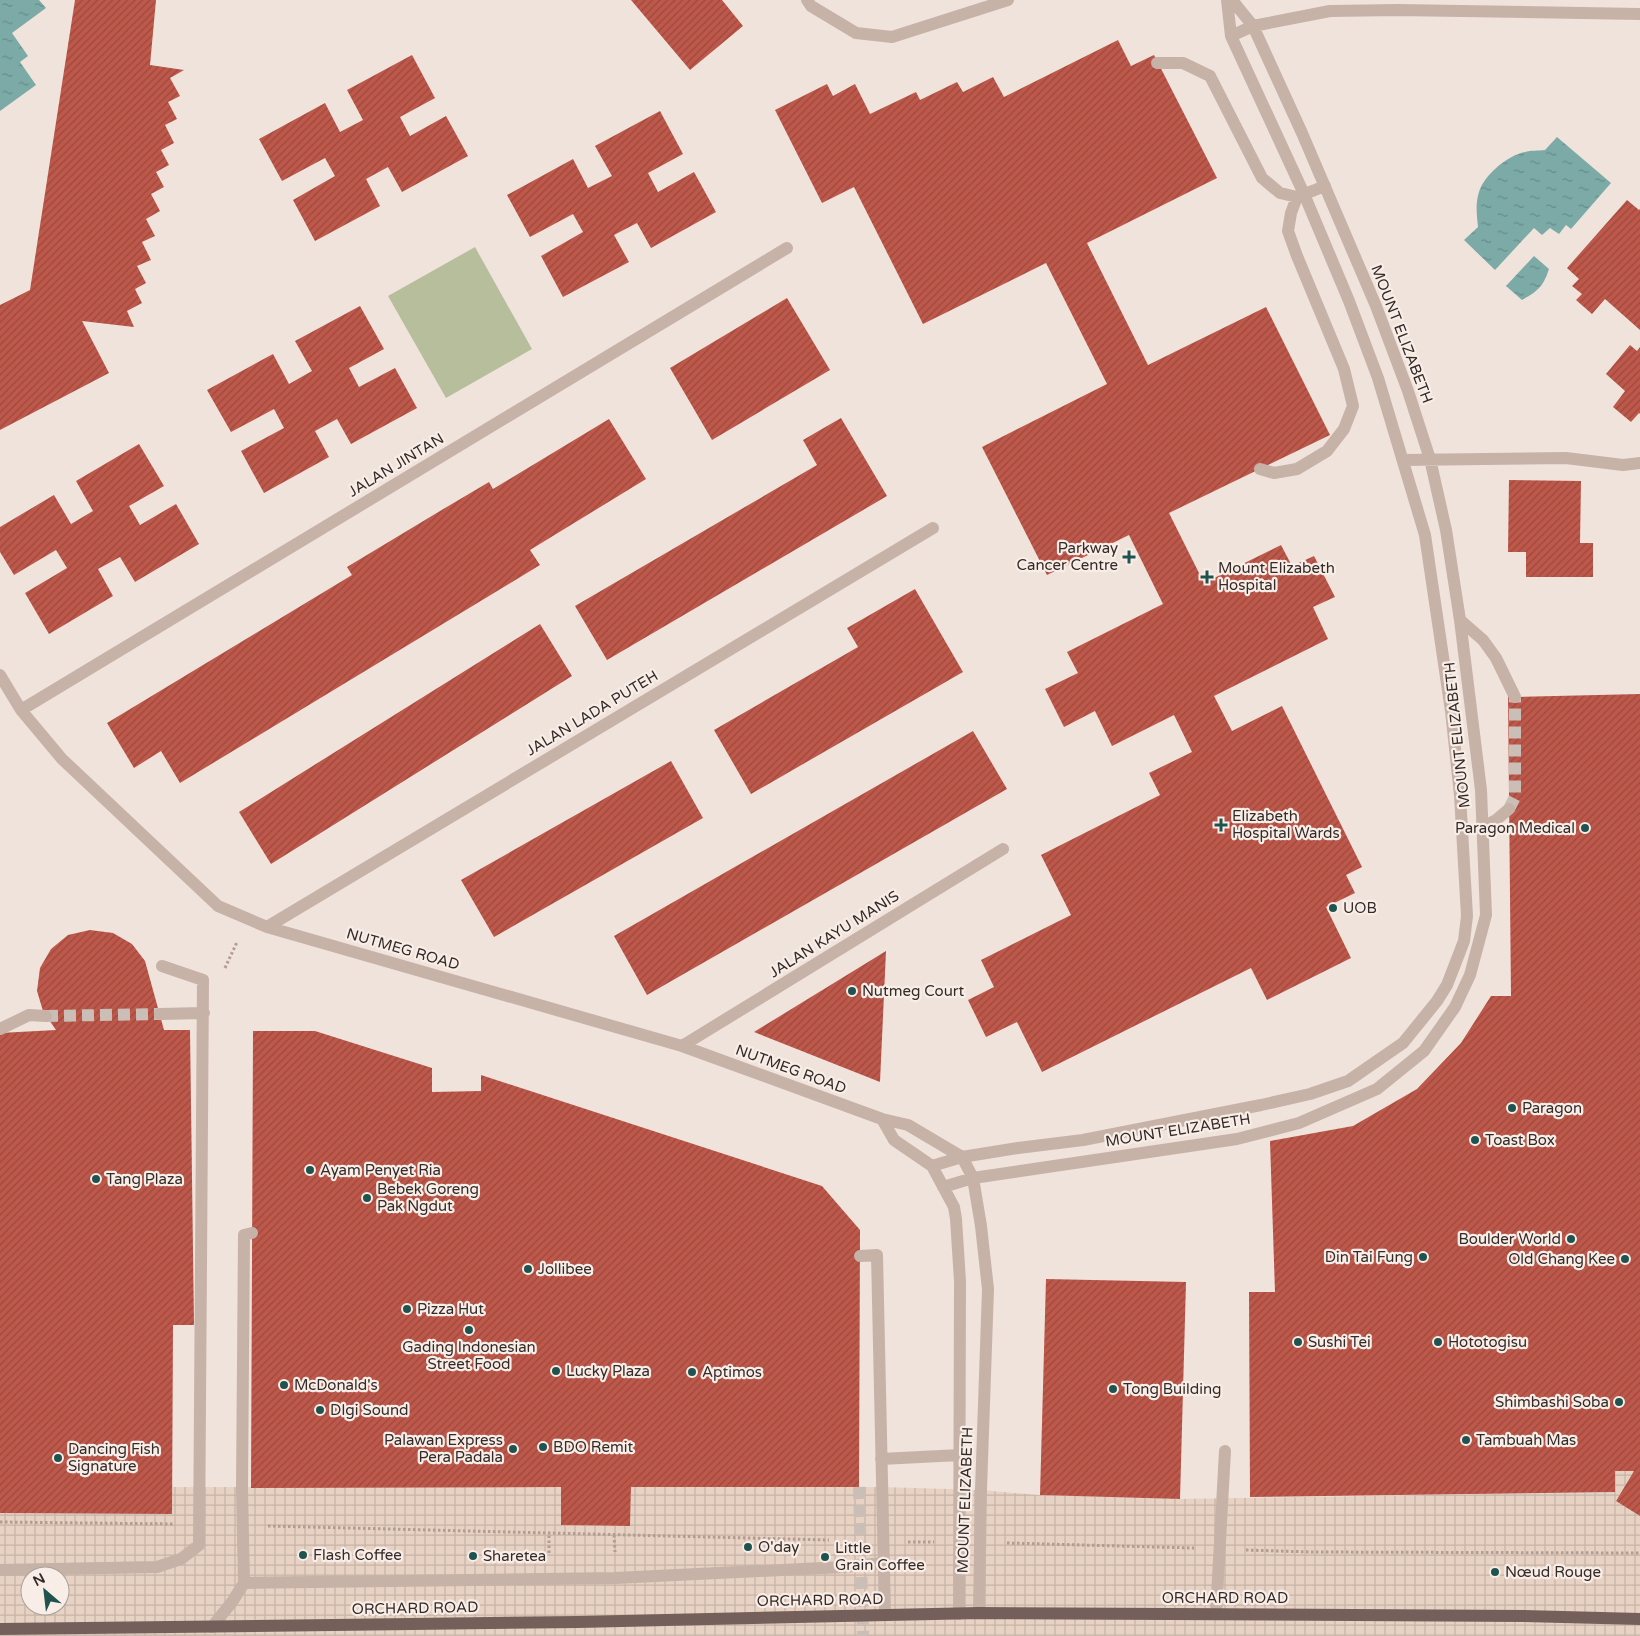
<svg xmlns="http://www.w3.org/2000/svg" width="1640" height="1636" viewBox="0 0 1640 1636" font-family="'Varela Round',sans-serif">
<defs>
<pattern id="plaza-grid" width="8" height="8" patternUnits="userSpaceOnUse" patternTransform="scale(1.25)"><rect width="8" height="8" fill="#e7d2c3"/><path d="M0 4h8M4 0v8" fill="none" stroke="#c7b4a8"/></pattern>
<pattern id="water-ripples" width="26" height="14" patternUnits="userSpaceOnUse" patternTransform="scale(1.25)"><rect width="26" height="14" fill="#7caba7"/><path d="M2 4q2-2 4 0t4 0M15 11q2-2 4 0t4 0" fill="none" stroke="#668b88"/></pattern>
<pattern id="building-hatch" width="6" height="6" patternUnits="userSpaceOnUse" patternTransform="scale(1.25)"><rect width="6" height="6" fill="#be584b"/><path d="M-1 1l2-2M0 6l6-6M5 7l2-2" fill="none" stroke="#9b493e"/></pattern>
</defs>
<rect width="100%" height="100%" fill="#f0e3db"/>
<path fill="#b7be9c" d="M475,247L532,349L446,398L388,296Z"/>
<path fill="url(#plaza-grid)" fill-rule="evenodd" d="M1615,1471H1634L1616,1501L1640,1516V1636H0V1513L172,1514V1487H561V1525L630,1526L631,1487H882L981,1490L1040,1495L1180,1499L1614,1492ZM30,1576H60V1606H30Z"/>
<path fill="url(#water-ripples)" d="M0,0H39L46,8L12,33L28,56L20,62L36,85L0,111Z
M1557,137L1611,183L1571,229L1566,225L1559,234L1550,228L1542,235L1534,228L1495,270L1464,240L1478,227C1477,216 1475,204 1479,192C1484,175 1508,155 1525,152C1531,150 1538,151 1545,150Z
M1534,256L1549,269C1543,287 1538,291 1522,300L1506,286Z"/>
<path fill="url(#building-hatch)" d="M75,0H156L150,65L184,70L170,78L180,96L168,102L177,119L165,125L174,143L161,150L169,165L156,172L164,187L151,194L160,211L146,219L155,236L142,242L151,260L137,266L146,283L135,289L142,303L127,311L134,327L82,321L109,373L0,430V305L30,290Z
M631,0H722L743,26L690,70Z
M1118,40L1131,66L1154,55L1217,178L1087,243L1148,365L1266,307L1330,435L1169,513L1204,583L1281,545L1292,566L1314,556L1335,597L1313,607L1328,639L1214,696L1232,731L1282,706L1362,867L1346,875L1355,893L1326,907L1351,958L1267,1000L1251,968L1042,1072L1017,1022L986,1037L968,1000L994,987L981,960L1071,915L1041,855L1160,795L1149,773L1192,752L1174,715L1112,746L1095,711L1064,727L1045,689L1078,673L1067,652L1163,604L1129,535L1047,575L982,447L1107,384L1046,263L923,324L854,187L822,203L775,110L827,84L833,96L855,84L870,114L916,92L920,100L957,82L963,92L993,77L1004,97Z
M412,55L435,98L400,117L410,136L446,116L468,156L402,192L388,167L366,179L380,206L315,241L293,200L335,176L325,158L282,181L259,139L325,103L340,132L363,120L347,90Z
M660,111L683,154L648,173L658,192L694,172L716,212L651,248L637,223L614,235L629,262L563,297L541,256L583,232L573,214L530,237L507,195L573,159L588,188L612,176L595,146Z
M1627,200L1639,210L1640,209V330L1605,299L1592,314L1576,300L1582,294L1572,286L1579,279L1567,268Z
M787,298L830,370L712,440L670,368Z
M360,306L384,349L349,368L359,387L395,368L417,408L351,444L337,419L315,431L329,457L264,493L241,451L284,428L274,409L231,432L207,390L273,354L289,384L312,371L295,341Z
M1630,345L1637,351L1640,347V414L1639,413L1631,422L1613,407L1625,391L1606,374Z
M841,418L887,496L607,660L575,606L817,465L803,440Z
M609,419L646,479L530,550L540,565L180,783L161,751L134,768L107,723L352,575L347,567L440,511L489,482L493,489Z
M139,444L164,486L129,506L140,525L176,504L199,544L135,582L120,557L98,569L113,596L49,634L25,593L67,568L56,550L14,575L0,552V527L54,495L71,524L93,511L76,481Z
M1509,480L1581,481L1580,543H1593V577H1526V552H1508Z
M915,589L963,672L751,794L714,730L858,647L847,628Z
M540,624L572,676L271,864L239,812Z
M1508,694L1515,697L1640,694V1516L1616,1501L1634,1471H1615V1492L1250,1497L1249,1292H1275L1270,1141L1353,1126L1417,1089L1461,1043L1491,996H1511Z
M973,731L1007,789L647,995L614,936Z
M671,761L703,818L494,937L461,880Z
M90,930L113,933L132,944L145,961L164,1030H190L194,1325H173L172,1514L0,1513V1033L56,1030L43,1011L37,991L40,968L51,949L68,935Z
M886,951L880,1082L754,1032Z
M253,1031H315L432,1068V1092L481,1091V1075L822,1186L860,1230L859,1487H631L630,1526L561,1525V1487L251,1488Z
M1046,1279L1186,1282L1180,1499L1040,1495Z"/>
<g fill="none" stroke-linecap="round" stroke-linejoin="round">
<path stroke="#cabeb7" stroke-width="12" stroke-dasharray="12 6" stroke-linecap="butt" d="M1509,809L1515,797V697
M46,1016L160,1014
M859,1487L863,1636"/>
<path stroke="#b39c92" stroke-width="3" stroke-dasharray="2.5 2.5" stroke-linecap="butt" d="M225,968L237,942
M0,1522L174,1524
M268,1526L829,1540
M614,1535L615,1552
M908,1542H934
M1007,1543L1194,1548
M1246,1550L1311,1552L1640,1553
M549,1553V1534"/>
<path stroke="#c7b2a8" stroke-width="12" d="M807,0L811,6L856,33L892,37L1008,0
M1231,36L1253,26L1330,11L1398,10L1640,14
M1157,63H1183L1210,76L1262,178L1280,193L1297,197L1325,186
M1404,460L1566,458L1623,465L1640,463
M1260,469L1274,473L1297,469L1327,451L1344,429L1353,406L1344,369L1297,256L1288,231L1291,213L1297,197
M1460,620L1483,640L1496,658L1515,697
M0,675L21,710L62,759L218,906L267,927L682,1046L882,1119L908,1125L962,1157
M21,710L787,248
M1483,827L1496,820L1509,809
M267,927L933,528
M160,1014L204,1013
M0,1029L29,1015L46,1016
M682,1046L1003,849
M882,1119L894,1140L932,1166L954,1207L956,1219L960,1281L959,1614
M962,1157L973,1178L981,1226L988,1289L981,1490L979,1613
M932,1166L962,1157L1018,1148L1083,1140L1261,1105L1310,1094L1348,1081L1403,1043L1437,1001L1447,985L1464,941L1467,916L1460,795L1451,711L1425,535L1378,378L1349,301L1304,194L1231,36L1227,0
M943,1187L973,1178L1237,1139L1299,1123L1377,1089L1424,1051L1455,1007L1470,975L1486,915L1481,790L1460,620L1446,530L1430,459L1408,391L1376,306L1302,133L1253,26L1232,0
M860,1256L877,1255L885,1615
M881,1459L960,1455
M0,1570L157,1567L181,1559L199,1545L203,980L162,966
M244,1583L615,1578L844,1567L883,1563
M1216,1614L1225,1451
M212,1627L232,1602L244,1583L242,1488L244,1235L252,1233"/>
<path stroke="#755f5a" stroke-width="12" d="M0,1629L578,1622L979,1613L1523,1616L1640,1619"/>
</g>
<g fill="#20534f" stroke="#f8eee7" stroke-width="2">
<path d="M1126.5 549.5h5v5h5v5h-5v5h-5v-5h-5v-5h5z"/>
<path d="M1204.5 569.5h5v5h5v5h-5v5h-5v-5h-5v-5h5z"/>
<path d="M1218.5 817.5h5v5h5v5h-5v5h-5v-5h-5v-5h5z"/>
<circle cx="1585" cy="828" r="5"/>
<circle cx="1333" cy="908" r="5"/>
<circle cx="852" cy="991" r="5"/>
<circle cx="1512" cy="1108" r="5"/>
<circle cx="1475" cy="1140" r="5"/>
<circle cx="310" cy="1170" r="5"/>
<circle cx="96" cy="1179" r="5"/>
<circle cx="367" cy="1198" r="5"/>
<circle cx="1571" cy="1239" r="5"/>
<circle cx="1423" cy="1257" r="5"/>
<circle cx="1625" cy="1259" r="5"/>
<circle cx="528" cy="1269" r="5"/>
<circle cx="407" cy="1309" r="5"/>
<circle cx="469" cy="1330" r="5"/>
<circle cx="1298" cy="1342" r="5"/>
<circle cx="1438" cy="1342" r="5"/>
<circle cx="556" cy="1371" r="5"/>
<circle cx="692" cy="1372" r="5"/>
<circle cx="284" cy="1385" r="5"/>
<circle cx="1113" cy="1389" r="5"/>
<circle cx="1619" cy="1402" r="5"/>
<circle cx="320" cy="1410" r="5"/>
<circle cx="1466" cy="1440" r="5"/>
<circle cx="543" cy="1447" r="5"/>
<circle cx="513" cy="1449" r="5"/>
<circle cx="58" cy="1458" r="5"/>
<circle cx="748" cy="1547" r="5"/>
<circle cx="303" cy="1555" r="5"/>
<circle cx="473" cy="1556" r="5"/>
<circle cx="825" cy="1557" r="5"/>
<circle cx="1495" cy="1572" r="5"/>
</g>
<g text-anchor="middle" dominant-baseline="central" stroke-width="4.5" stroke-linejoin="round" paint-order="stroke">
<g font-size="15" fill="#342a28" stroke="#f8eee7">
<text transform="translate(1402 334) rotate(69)">MOUNT ELIZABETH</text>
<text transform="translate(396 465) rotate(-31)">JALAN JINTAN</text>
<text transform="translate(592 713) rotate(-31)">JALAN LADA PUTEH</text>
<text transform="translate(1457 735) rotate(-96)">MOUNT ELIZABETH</text>
<text transform="translate(834 934) rotate(-32)">JALAN KAYU MANIS</text>
<text transform="translate(403 949) rotate(16)">NUTMEG ROAD</text>
<text transform="translate(791 1069) rotate(20)">NUTMEG ROAD</text>
<text transform="translate(1178 1130) rotate(-9)">MOUNT ELIZABETH</text>
<text transform="translate(965 1500) rotate(-88)">MOUNT ELIZABETH</text>
<text x="1225" y="1598">ORCHARD ROAD</text>
<text transform="translate(820 1600) rotate(-1)">ORCHARD ROAD</text>
<text transform="translate(415 1608) rotate(-1)">ORCHARD ROAD</text>
</g>
<g font-size="15" fill="#342a28" stroke="#f8eee7" text-anchor="start">
<text x="1118" y="548" text-anchor="end">Parkway<tspan x="1118" dy="17">Cancer Centre</tspan></text>
<text x="1218" y="568">Mount Elizabeth<tspan x="1218" dy="17">Hospital</tspan></text>
<text x="1232" y="816">Elizabeth<tspan x="1232" dy="17">Hospital Wards</tspan></text>
<text x="1575" y="828" text-anchor="end">Paragon Medical</text>
<text x="1343" y="908">UOB</text>
<text x="862" y="991">Nutmeg Court</text>
<text x="1522" y="1108">Paragon</text>
<text x="1485" y="1140">Toast Box</text>
<text x="320" y="1170">Ayam Penyet Ria</text>
<text x="106" y="1179">Tang Plaza</text>
<text x="377" y="1189">Bebek Goreng<tspan x="377" dy="17">Pak Ngdut</tspan></text>
<text x="1561" y="1239" text-anchor="end">Boulder World</text>
<text x="1413" y="1257" text-anchor="end">Din Tai Fung</text>
<text x="1615" y="1259" text-anchor="end">Old Chang Kee</text>
<text x="538" y="1269">Jollibee</text>
<text x="417" y="1309">Pizza Hut</text>
<text x="1308" y="1342">Sushi Tei</text>
<text x="1448" y="1342">Hototogisu</text>
<text x="469" y="1347" text-anchor="middle">Gading Indonesian<tspan x="469" dy="17">Street Food</tspan></text>
<text x="566" y="1371">Lucky Plaza</text>
<text x="702" y="1372">Aptimos</text>
<text x="294" y="1385">McDonald's</text>
<text x="1123" y="1389">Tong Building</text>
<text x="1609" y="1402" text-anchor="end">Shimbashi Soba</text>
<text x="330" y="1410">DIgi Sound</text>
<text x="503" y="1440" text-anchor="end">Palawan Express<tspan x="503" dy="17">Pera Padala</tspan></text>
<text x="1476" y="1440">Tambuah Mas</text>
<text x="553" y="1447">BDO Remit</text>
<text x="68" y="1449">Dancing Fish<tspan x="68" dy="17">Signature</tspan></text>
<text x="758" y="1547">O'day</text>
<text x="835" y="1548">Little<tspan x="835" dy="17">Grain Coffee</tspan></text>
<text x="313" y="1555">Flash Coffee</text>
<text x="483" y="1556">Sharetea</text>
<text x="1505" y="1572">Nœud Rouge</text>
</g>
</g>
<g transform="translate(45 1591) rotate(332)"><circle r="24" fill="#f8eee7" stroke="#aaa09b"/>
<path d="M0-4L9 19L0 12L-9 19Z" fill="#20534f"/>
<text y="-8" font-size="14" font-weight="bold" text-anchor="middle" fill="#342a28">N</text>
</g>
</svg>
